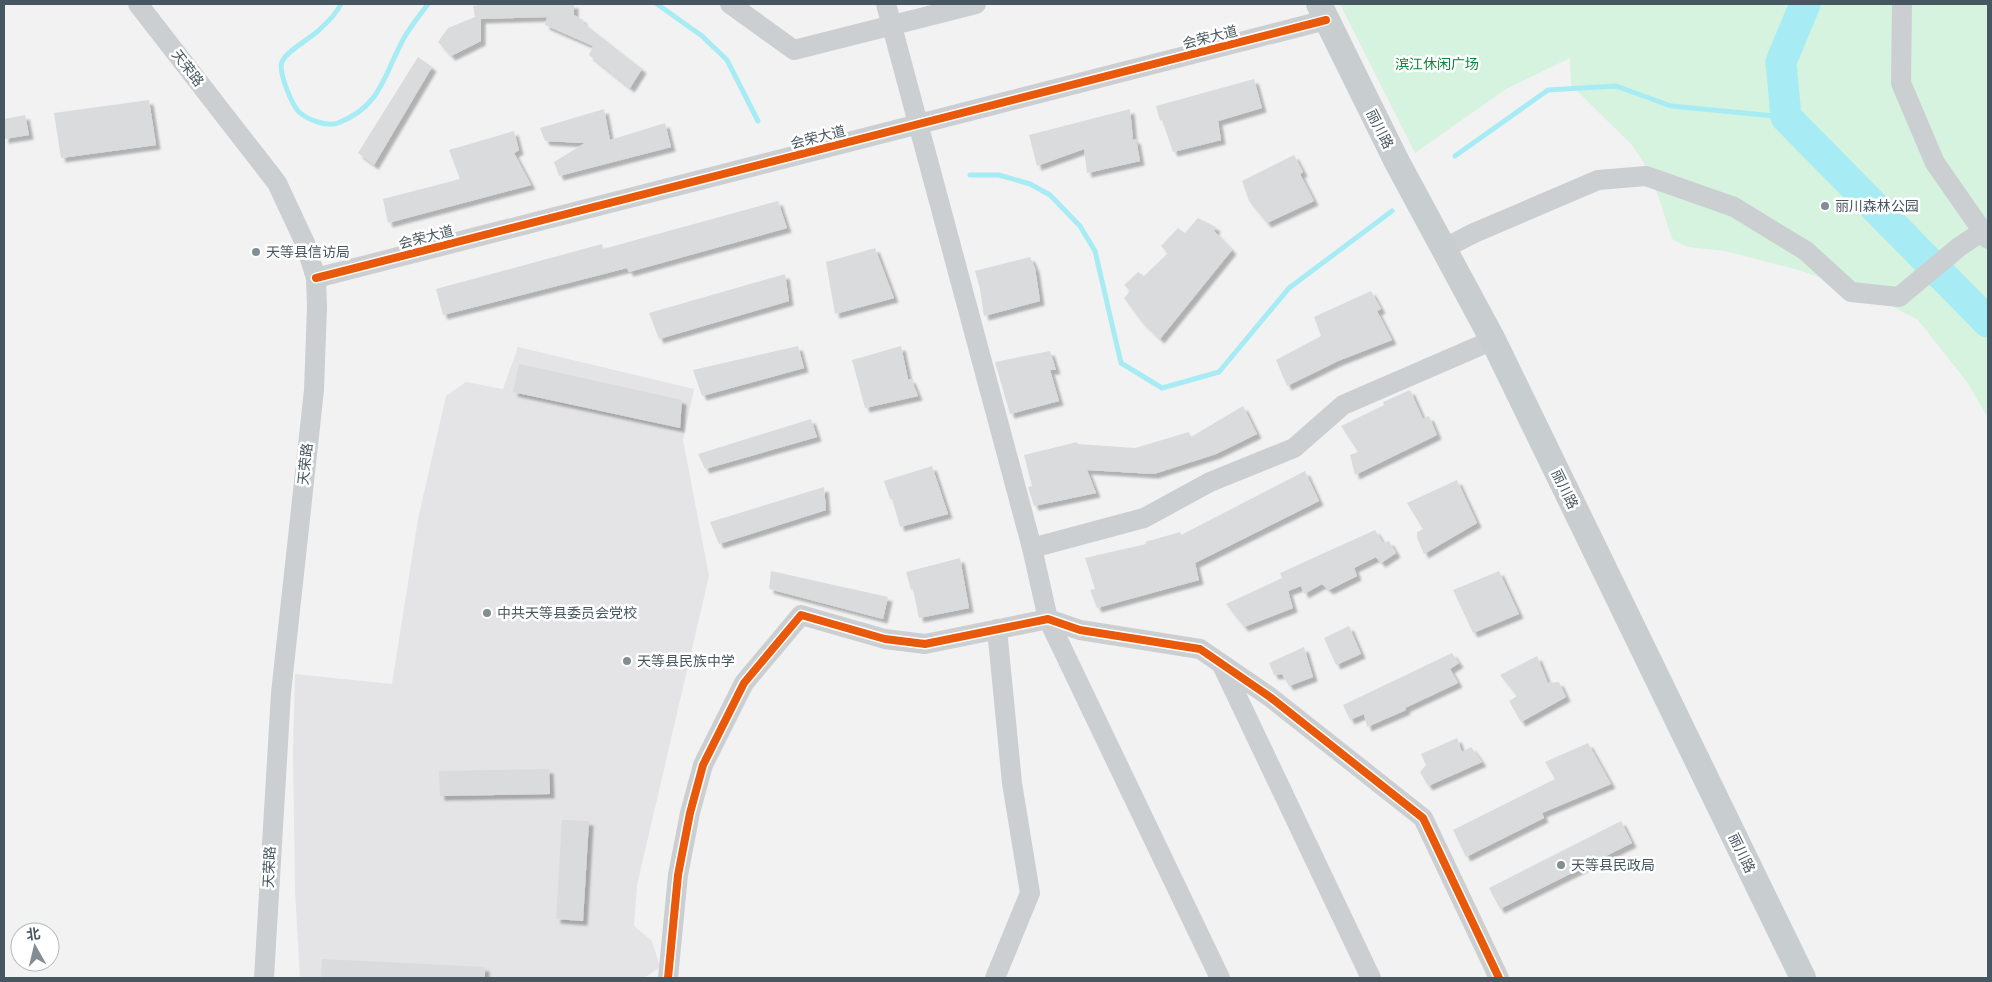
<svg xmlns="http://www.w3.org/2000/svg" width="1992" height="982" viewBox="0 0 1992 982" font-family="'Asap Condensed','Noto Sans SC',sans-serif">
<defs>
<filter id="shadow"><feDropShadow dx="4.5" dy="4.5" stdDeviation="1" flood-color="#0004"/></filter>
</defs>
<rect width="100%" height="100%" fill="#f3f2f2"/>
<path fill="#e4e3e5" d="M518,347L694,389L683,440L709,576L637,885L634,926L652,941L660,967L644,978H300L295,891L293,751L295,674L392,684L418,519L446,396L466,382L503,389Z"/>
<path fill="#d5f3de" d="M1340,4H1988V418L1967,382L1918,320L1876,298L1802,271L1725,251L1688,247L1672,239L1651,174L1632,145L1571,85L1570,58L1506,89L1415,153Z"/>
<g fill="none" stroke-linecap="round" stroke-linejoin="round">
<path stroke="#a7ecf4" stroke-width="5" d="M341,4C336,14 328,22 319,30C310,39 286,51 282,62C278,72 292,105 299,112C308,120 327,127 338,123C382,106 384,74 404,38C411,26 420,15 428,4
M657,4L702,36L727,60L758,121
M1455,156L1548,90L1616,86L1671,106L1786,117
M970,175H999L1030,184L1050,195L1080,226L1095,251L1121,363L1162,388L1219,372L1289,288L1392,211"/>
<path stroke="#a7ecf4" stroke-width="31" d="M1805,4L1781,62L1786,117L1988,322"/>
</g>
<path fill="#dadbdc" filter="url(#shadow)" d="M485,4H574V15L583,20L582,22L642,69L630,88L589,55L593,46L545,25L547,17L481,19V41L451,56L438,42L448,28L475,17L473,6Z
M418,57L432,67L374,165L358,153Z
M1254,79L1262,108L1218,121L1221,140L1173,152L1162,120L1160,121L1156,106Z
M149,100L156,145L61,158L54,113Z
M604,109L610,140L665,123L671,147L559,176L554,162L585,143L545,141L540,128Z
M1130,109L1133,140L1136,139L1140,161L1087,173L1084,149L1037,166L1029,135Z
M25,115L29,135L4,139V119Z
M514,131L519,150L514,153L531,185L388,223L383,199L460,179L449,150Z
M1294,155L1303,172L1300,174L1314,201L1267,223L1249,201L1242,181Z
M778,201L787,228L629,272L627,268L443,315L436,289L602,244L603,249Z
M1198,218L1216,227L1214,231L1232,250L1160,339L1141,321L1124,298L1130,291L1124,285L1138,272L1144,276L1168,253L1161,246L1178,228L1185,233Z
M875,248L894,298L835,314L826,262Z
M1030,257L1035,268L1040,301L984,316L980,289L975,271Z
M785,274L789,301L659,339L649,313Z
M1371,291L1381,309L1377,311L1392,340L1338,361L1287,386L1276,360L1321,336L1314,317Z
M798,346L804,368L702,396L693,370Z
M901,346L908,379H911L918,396L865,408L852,360Z
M1050,351L1056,370H1050L1059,401L1010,414L995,362Z
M519,364L682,400L680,428L513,392Z
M1410,390L1423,419L1429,416L1437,435L1355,475L1350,455L1358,452L1341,426L1384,405L1383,402Z
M1243,406L1257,434L1216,454L1154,474L1087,470L1096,493L1034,506L1028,487L1032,486L1024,455L1077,442L1078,444L1135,448L1189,432L1191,437Z
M811,419L817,437L705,469L698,454Z
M932,466L948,514L900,527L892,499H890L884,481Z
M1305,471L1319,501L1195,563L1199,580L1097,608L1090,590L1095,589L1085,558L1146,544L1145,542L1180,532L1181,535Z
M1457,480L1477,523L1424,554L1417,538V532L1423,529L1407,503Z
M824,487L826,510L719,544L710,522Z
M1375,530L1383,543L1389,541L1396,553L1381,563L1376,557L1354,568L1357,576L1329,590L1322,584L1304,594L1301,586L1288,591L1293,608L1244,627L1226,604L1282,578L1280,573Z
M960,558L969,608L919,618L913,589L911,590L906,572Z
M771,571L888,597L883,619L769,589Z
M1499,571L1519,614L1473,633L1453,590Z
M1349,626L1361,654L1336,665L1324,638Z
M1304,647L1313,677L1289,686L1282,674L1274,675L1269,663Z
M1452,653L1459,663L1450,669L1458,683L1405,708L1406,710L1367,727L1364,714L1350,720L1343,705Z
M1537,656L1548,683L1559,682L1566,697L1521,722L1509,701L1517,696L1500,675Z
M1457,738L1462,752L1471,747L1482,762L1428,786L1420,772L1426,765L1421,754Z
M1588,743L1611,784L1542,813L1544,818L1466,857L1453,830L1555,779L1545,762Z
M549,769L550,794L440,796L439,771Z
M562,820L589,821L583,921L556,919Z
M1621,821L1632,843L1500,909L1489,888Z
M322,959L485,967V978H321Z"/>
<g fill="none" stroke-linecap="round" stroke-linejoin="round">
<path stroke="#cbcfd2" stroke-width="20" d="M138,4L277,183L305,243L316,278L317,307L314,390L281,693L264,978
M730,4L794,50L976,4
M886,4L1032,548L1048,619L1220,978
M1902,4L1901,83L1935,163L1988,239
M1445,248L1474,233L1598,180L1646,176L1734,207L1806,251L1851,292L1899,297L1959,247L1983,231
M316,278L1326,20
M1032,548L1144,518L1210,482L1294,448L1343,405L1493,340
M1222,665L1371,978
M668,978L678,875L690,813L703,765L744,683L801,615L885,639L925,644L1048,619L1080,630L1200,649L1270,697L1423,818L1499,978
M995,978L1030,893L1012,783L997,629"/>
<path stroke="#c8cdd0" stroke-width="26" d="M1319,4L1397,162L1493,340L1803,978"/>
<g stroke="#fff" stroke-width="11">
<path id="cycleway" d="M316,278L1326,20
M668,978L678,875L690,813L703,765L744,683L801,615L885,639L925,644L1048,619L1080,630L1200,649L1270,697L1423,818L1499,978"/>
</g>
<use href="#cycleway" stroke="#e8590c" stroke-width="8"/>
</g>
<g fill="#838d94" stroke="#fff" stroke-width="2">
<circle cx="1825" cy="206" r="5"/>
<circle cx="256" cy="252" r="5"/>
<circle cx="487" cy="613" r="5"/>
<circle cx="627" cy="661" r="5"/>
<circle cx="1561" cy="865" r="5"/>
</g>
<g text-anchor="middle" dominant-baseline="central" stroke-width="5" stroke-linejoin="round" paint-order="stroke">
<g font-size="14" fill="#475761" stroke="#fff">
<text transform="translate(1210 37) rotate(-14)">会荣大道</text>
<text transform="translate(188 68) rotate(52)">天荣路</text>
<text transform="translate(1380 129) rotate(63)">丽川路</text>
<text transform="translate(818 137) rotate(-14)">会荣大道</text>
<text transform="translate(426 237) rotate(-14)">会荣大道</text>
<text transform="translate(305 464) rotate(-84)">天荣路</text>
<text transform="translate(1565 489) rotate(64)">丽川路</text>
<text transform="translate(1742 853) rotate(64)">丽川路</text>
<text transform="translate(269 867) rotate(-87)">天荣路</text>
</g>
<g font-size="14" fill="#0f853e" stroke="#fff">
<text x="1437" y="64">滨江休闲广场</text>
</g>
<g font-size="14" fill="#475761" stroke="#fff" text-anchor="start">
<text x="1835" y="206">丽川森林公园</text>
<text x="266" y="252">天等县信访局</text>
<text x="497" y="613">中共天等县委员会党校</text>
<text x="637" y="661">天等县民族中学</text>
<text x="1571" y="865">天等县民政局</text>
</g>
</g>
<rect width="1992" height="982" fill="none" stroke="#475761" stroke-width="10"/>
<g transform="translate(35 947) rotate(352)"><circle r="24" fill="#ffffff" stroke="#b5bcc0"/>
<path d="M0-4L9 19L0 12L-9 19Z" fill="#838d94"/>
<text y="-8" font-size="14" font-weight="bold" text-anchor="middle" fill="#475761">北</text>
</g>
</svg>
